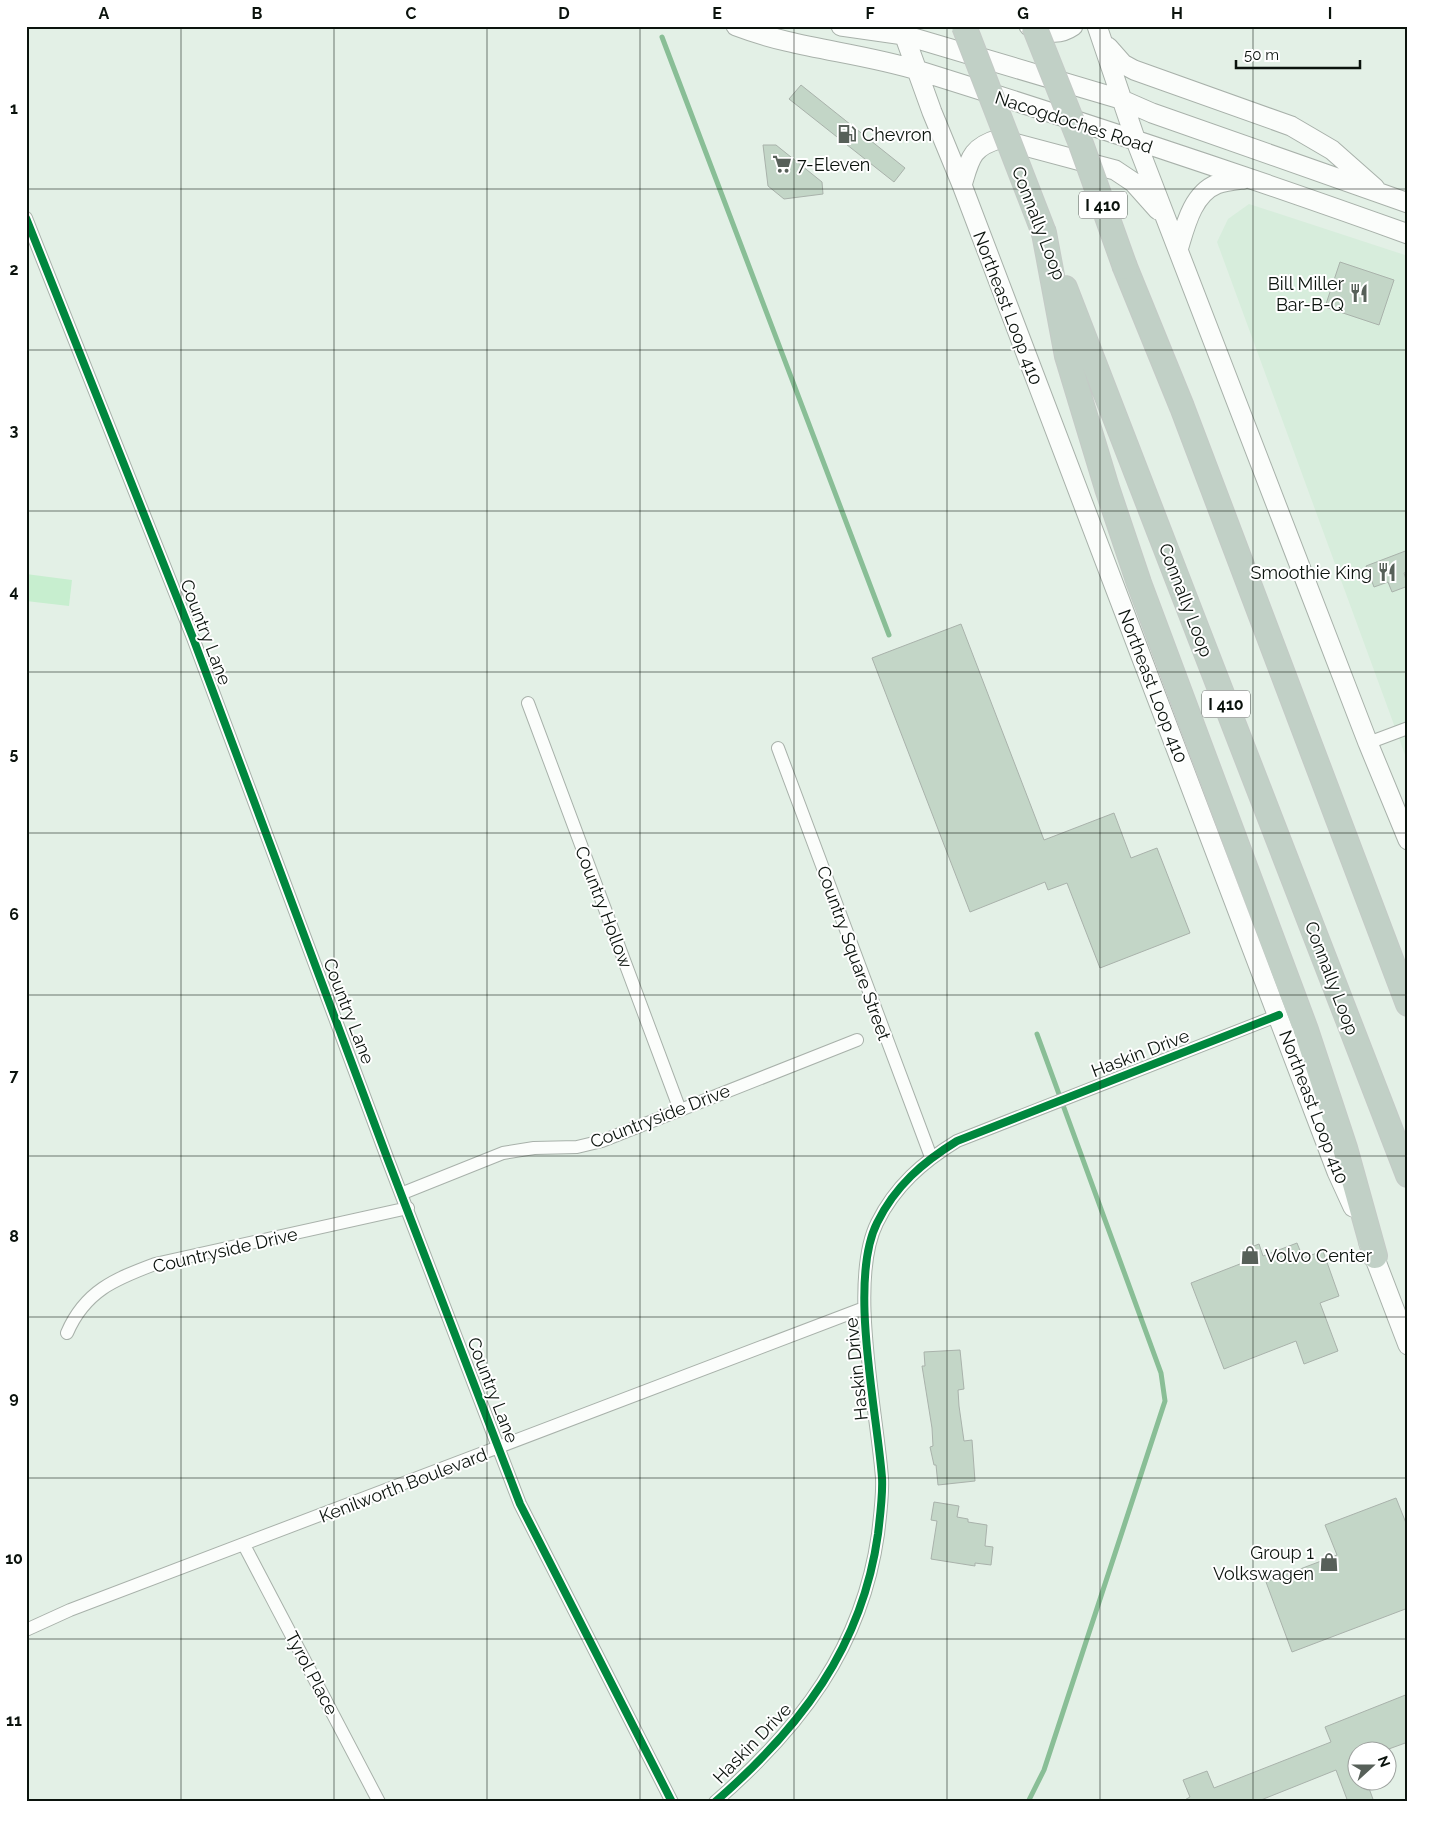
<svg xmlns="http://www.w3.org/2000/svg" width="1434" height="1828" viewBox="0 0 1434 1828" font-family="Raleway,sans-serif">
<rect width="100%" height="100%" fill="#e3f0e6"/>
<path fill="#d7eddc" d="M1249,204L1408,256V763L1217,242L1228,219Z"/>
<path fill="#c7eecf" d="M26,574L72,580L69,606L26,601Z"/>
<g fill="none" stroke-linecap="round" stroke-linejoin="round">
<path stroke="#89be96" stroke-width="5" d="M662,37L889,635
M1028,1802L1044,1770L1165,1401L1161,1373L1037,1034"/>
</g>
<path fill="#c3d6c7" stroke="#a9b2ab" d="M801,85L905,168L894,182L789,99Z
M763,145H776L822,182L823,194L784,199L768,186Z
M1340,262L1394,280L1379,325L1325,307Z
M1408,550V571L1404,573L1408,586L1392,592L1388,582L1374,587L1366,566Z
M961,624L1044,840L1114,813L1131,858L1157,848L1190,933L1100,968L1067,883L1048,890L1045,882L970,912L872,658Z
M1297,1243L1303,1258L1323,1251L1339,1296L1320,1303L1338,1351L1304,1364L1296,1341L1224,1369L1191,1283L1245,1262L1241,1251L1259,1244L1263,1256Z
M960,1350L964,1389L958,1390L959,1406L964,1441L972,1440L975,1481L938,1485L936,1465H934L930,1447L933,1446L932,1428L922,1366H925L924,1352Z
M1396,1498L1408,1528V1608L1292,1652L1266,1582L1337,1555L1325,1525Z
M934,1502L959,1506L957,1517L968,1519V1522L987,1525L985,1546L993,1547L991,1565L975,1563V1566L931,1559L937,1521L931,1520Z
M1408,1694V1742L1386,1750H1356V1780H1366L1374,1802H1348L1336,1770L1256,1802H1181L1190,1797L1183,1780L1207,1771L1214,1788L1331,1742L1325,1727Z"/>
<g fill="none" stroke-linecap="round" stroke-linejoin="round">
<g stroke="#a8b1aa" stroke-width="14">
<path id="street" d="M26,218L193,638L388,1160L520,1504L672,1802
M528,703L680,1110
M1368,743L1408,728
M778,748L931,1157
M403,1193L503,1153L534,1148L577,1147L602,1141L857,1040
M67,1333C85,1291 115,1279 155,1264L408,1208
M244,1545L379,1802
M26,1630L70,1610L864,1308
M715,1802C800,1728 862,1648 878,1534C880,1516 883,1495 882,1478C877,1411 848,1281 877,1223C895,1186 923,1162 957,1141L1279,1015"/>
</g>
<g stroke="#a8b1aa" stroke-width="21">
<path id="secondary" d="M736,26C796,49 859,52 920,71C1083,122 1247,176 1408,234
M841,26L904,35L1120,99L1152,113L1408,203
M901,26L932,112L962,185L1337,1172L1353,1207
M1029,26C1046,31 1057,37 1073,26
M1097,26L1136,141L1368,743L1408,840
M1108,47L1123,64L1134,70L1291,126L1332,150L1375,188
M962,185C970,159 971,147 999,139L1115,170L1133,182L1158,210
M1178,250C1185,227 1192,194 1217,184C1225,181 1236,180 1244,179
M1369,1243L1408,1345"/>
</g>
<g stroke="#c4cac6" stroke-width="26">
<path id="highway" d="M1044,233L1067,356L1107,488L1139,583L1306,1030L1345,1148L1375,1256
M1125,267L1182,407L1408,1004
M1065,288L1408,1175"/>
</g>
<use href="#street" stroke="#fbfdfb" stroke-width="12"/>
<use href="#secondary" stroke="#fbfdfb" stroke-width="19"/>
<use href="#highway" stroke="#c1d0c6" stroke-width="24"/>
<g stroke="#c4cac6" stroke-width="26" stroke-linecap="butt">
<path id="highway-bridge" d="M964,26L1044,233
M1034,26L1081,144L1125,267"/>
</g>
<use href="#highway-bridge" stroke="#c1d0c6" stroke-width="24"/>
<g stroke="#fff" stroke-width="11">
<path id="cycleway" d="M26,218L193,638L388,1160L520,1504L672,1802
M715,1802C800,1728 862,1648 878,1534C880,1516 883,1495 882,1478C877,1411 848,1281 877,1223C895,1186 923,1162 957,1141L1279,1015"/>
</g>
<use href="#cycleway" stroke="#00873e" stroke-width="8"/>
</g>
<path fill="none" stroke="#0b130d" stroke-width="1" stroke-opacity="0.55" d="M181,26V1802M334,26V1802M487,26V1802M640,26V1802M794,26V1802M947,26V1802M1100,26V1802M1253,26V1802M26,189H1408M26,350H1408M26,511H1408M26,672H1408M26,833H1408M26,995H1408M26,1156H1408M26,1317H1408M26,1478H1408M26,1639H1408"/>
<defs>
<g id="fuel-bare" transform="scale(1.5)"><path d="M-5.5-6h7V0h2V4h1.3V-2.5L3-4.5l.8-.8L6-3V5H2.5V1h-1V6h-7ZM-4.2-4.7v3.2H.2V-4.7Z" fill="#576059" stroke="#fff" stroke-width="2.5" paint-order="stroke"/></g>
<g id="supermarket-bare" transform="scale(1.5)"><path d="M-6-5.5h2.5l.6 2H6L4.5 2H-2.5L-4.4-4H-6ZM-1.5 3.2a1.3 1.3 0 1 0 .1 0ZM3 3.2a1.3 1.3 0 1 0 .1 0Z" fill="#576059" stroke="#fff" stroke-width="2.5" paint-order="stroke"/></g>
<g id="restaurant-bare" transform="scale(1.5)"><path d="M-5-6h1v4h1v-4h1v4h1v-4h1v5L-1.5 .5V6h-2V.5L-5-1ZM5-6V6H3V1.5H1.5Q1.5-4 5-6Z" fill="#576059" stroke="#fff" stroke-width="2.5" paint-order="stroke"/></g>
<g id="shop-bare" transform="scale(1.5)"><path d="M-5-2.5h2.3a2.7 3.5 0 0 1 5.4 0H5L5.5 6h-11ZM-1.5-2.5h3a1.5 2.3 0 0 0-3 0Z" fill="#576059" stroke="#fff" stroke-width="2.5" paint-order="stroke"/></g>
</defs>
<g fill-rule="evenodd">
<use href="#fuel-bare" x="847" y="134"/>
<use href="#supermarket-bare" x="782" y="164"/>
<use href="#restaurant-bare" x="1359" y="293"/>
<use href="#restaurant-bare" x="1387" y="572"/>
<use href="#shop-bare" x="1250" y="1255"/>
<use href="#shop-bare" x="1329" y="1562"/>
</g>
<g text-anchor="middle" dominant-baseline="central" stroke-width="4" stroke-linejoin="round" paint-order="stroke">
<g fill="#fff" stroke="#545a56" stroke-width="1">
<rect x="1079" y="191.5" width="48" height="27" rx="4"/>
<rect x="1202" y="690.5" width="48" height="27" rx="4"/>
</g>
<g font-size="16" font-weight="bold" fill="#0b130d">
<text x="1103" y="205">I 410</text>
<text x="1226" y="704">I 410</text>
</g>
<g font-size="18" fill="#0b130d" stroke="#fff">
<text transform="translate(1074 122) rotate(18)">Nacogdoches Road</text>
<text transform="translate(1039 223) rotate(69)">Connally Loop</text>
<text transform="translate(1008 308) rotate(69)">Northeast Loop 410</text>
<text transform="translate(1186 600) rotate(69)">Connally Loop</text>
<text transform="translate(206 632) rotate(69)">Country Lane</text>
<text transform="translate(1153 686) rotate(69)">Northeast Loop 410</text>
<text transform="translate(604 907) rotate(69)">Country Hollow</text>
<text transform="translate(854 953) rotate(70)">Country Square Street</text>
<text transform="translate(1332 978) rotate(69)">Connally Loop</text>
<text transform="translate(349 1011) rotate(69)">Country Lane</text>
<text transform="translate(1140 1053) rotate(-21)">Haskin Drive</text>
<text transform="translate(1314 1107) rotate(69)">Northeast Loop 410</text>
<text transform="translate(660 1116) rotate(-21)">Countryside Drive</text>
<text transform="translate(225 1250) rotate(-13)">Countryside Drive</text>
<text transform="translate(856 1369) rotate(-96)">Haskin Drive</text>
<text transform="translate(493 1390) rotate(69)">Country Lane</text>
<text transform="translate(403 1485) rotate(-21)">Kenilworth Boulevard</text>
<text transform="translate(312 1673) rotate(62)">Tyrol Place</text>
<text transform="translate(752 1743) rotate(-46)">Haskin Drive</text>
</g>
<g font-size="18" fill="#0b130d" stroke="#fff" text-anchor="start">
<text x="862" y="134">Chevron</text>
<text x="797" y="164">7-Eleven</text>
<text x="1344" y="283" text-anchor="end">Bill Miller<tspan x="1344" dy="21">Bar-B-Q</tspan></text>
<text x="1372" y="572" text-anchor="end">Smoothie King</text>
<text x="1265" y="1255">Volvo Center</text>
<text x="1314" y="1552" text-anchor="end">Group 1<tspan x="1314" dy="21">Volkswagen</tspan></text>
</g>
</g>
<rect width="1434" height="1828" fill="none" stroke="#ffffff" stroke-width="55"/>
<g transform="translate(1372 1766) rotate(69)"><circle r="24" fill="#ffffff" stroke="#9da19e"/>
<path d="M0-4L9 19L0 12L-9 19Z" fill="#576059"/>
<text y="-8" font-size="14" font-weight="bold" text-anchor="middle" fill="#0b130d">N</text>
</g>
<path d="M1236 60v8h124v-8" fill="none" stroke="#0b130d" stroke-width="2.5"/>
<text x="1244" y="60" font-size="15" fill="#0b130d" stroke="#ffffff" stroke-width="4" paint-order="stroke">50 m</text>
<rect x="28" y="28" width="1378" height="1772" fill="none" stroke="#0b130d" stroke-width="2"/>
<g font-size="16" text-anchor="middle" font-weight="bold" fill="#0b130d">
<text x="104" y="19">A</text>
<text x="257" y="19">B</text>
<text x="411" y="19">C</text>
<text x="564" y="19">D</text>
<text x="717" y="19">E</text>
<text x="870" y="19">F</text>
<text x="1023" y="19">G</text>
<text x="1177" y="19">H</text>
<text x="1330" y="19">I</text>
<text x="14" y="114">1</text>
<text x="14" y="275">2</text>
<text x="14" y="436">3</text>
<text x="14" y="597">4</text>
<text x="14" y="759">5</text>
<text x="14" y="920">6</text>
<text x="14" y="1081">7</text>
<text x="14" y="1242">8</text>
<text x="14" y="1403">9</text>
<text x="14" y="1564">10</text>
<text x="14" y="1726">11</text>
</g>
</svg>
